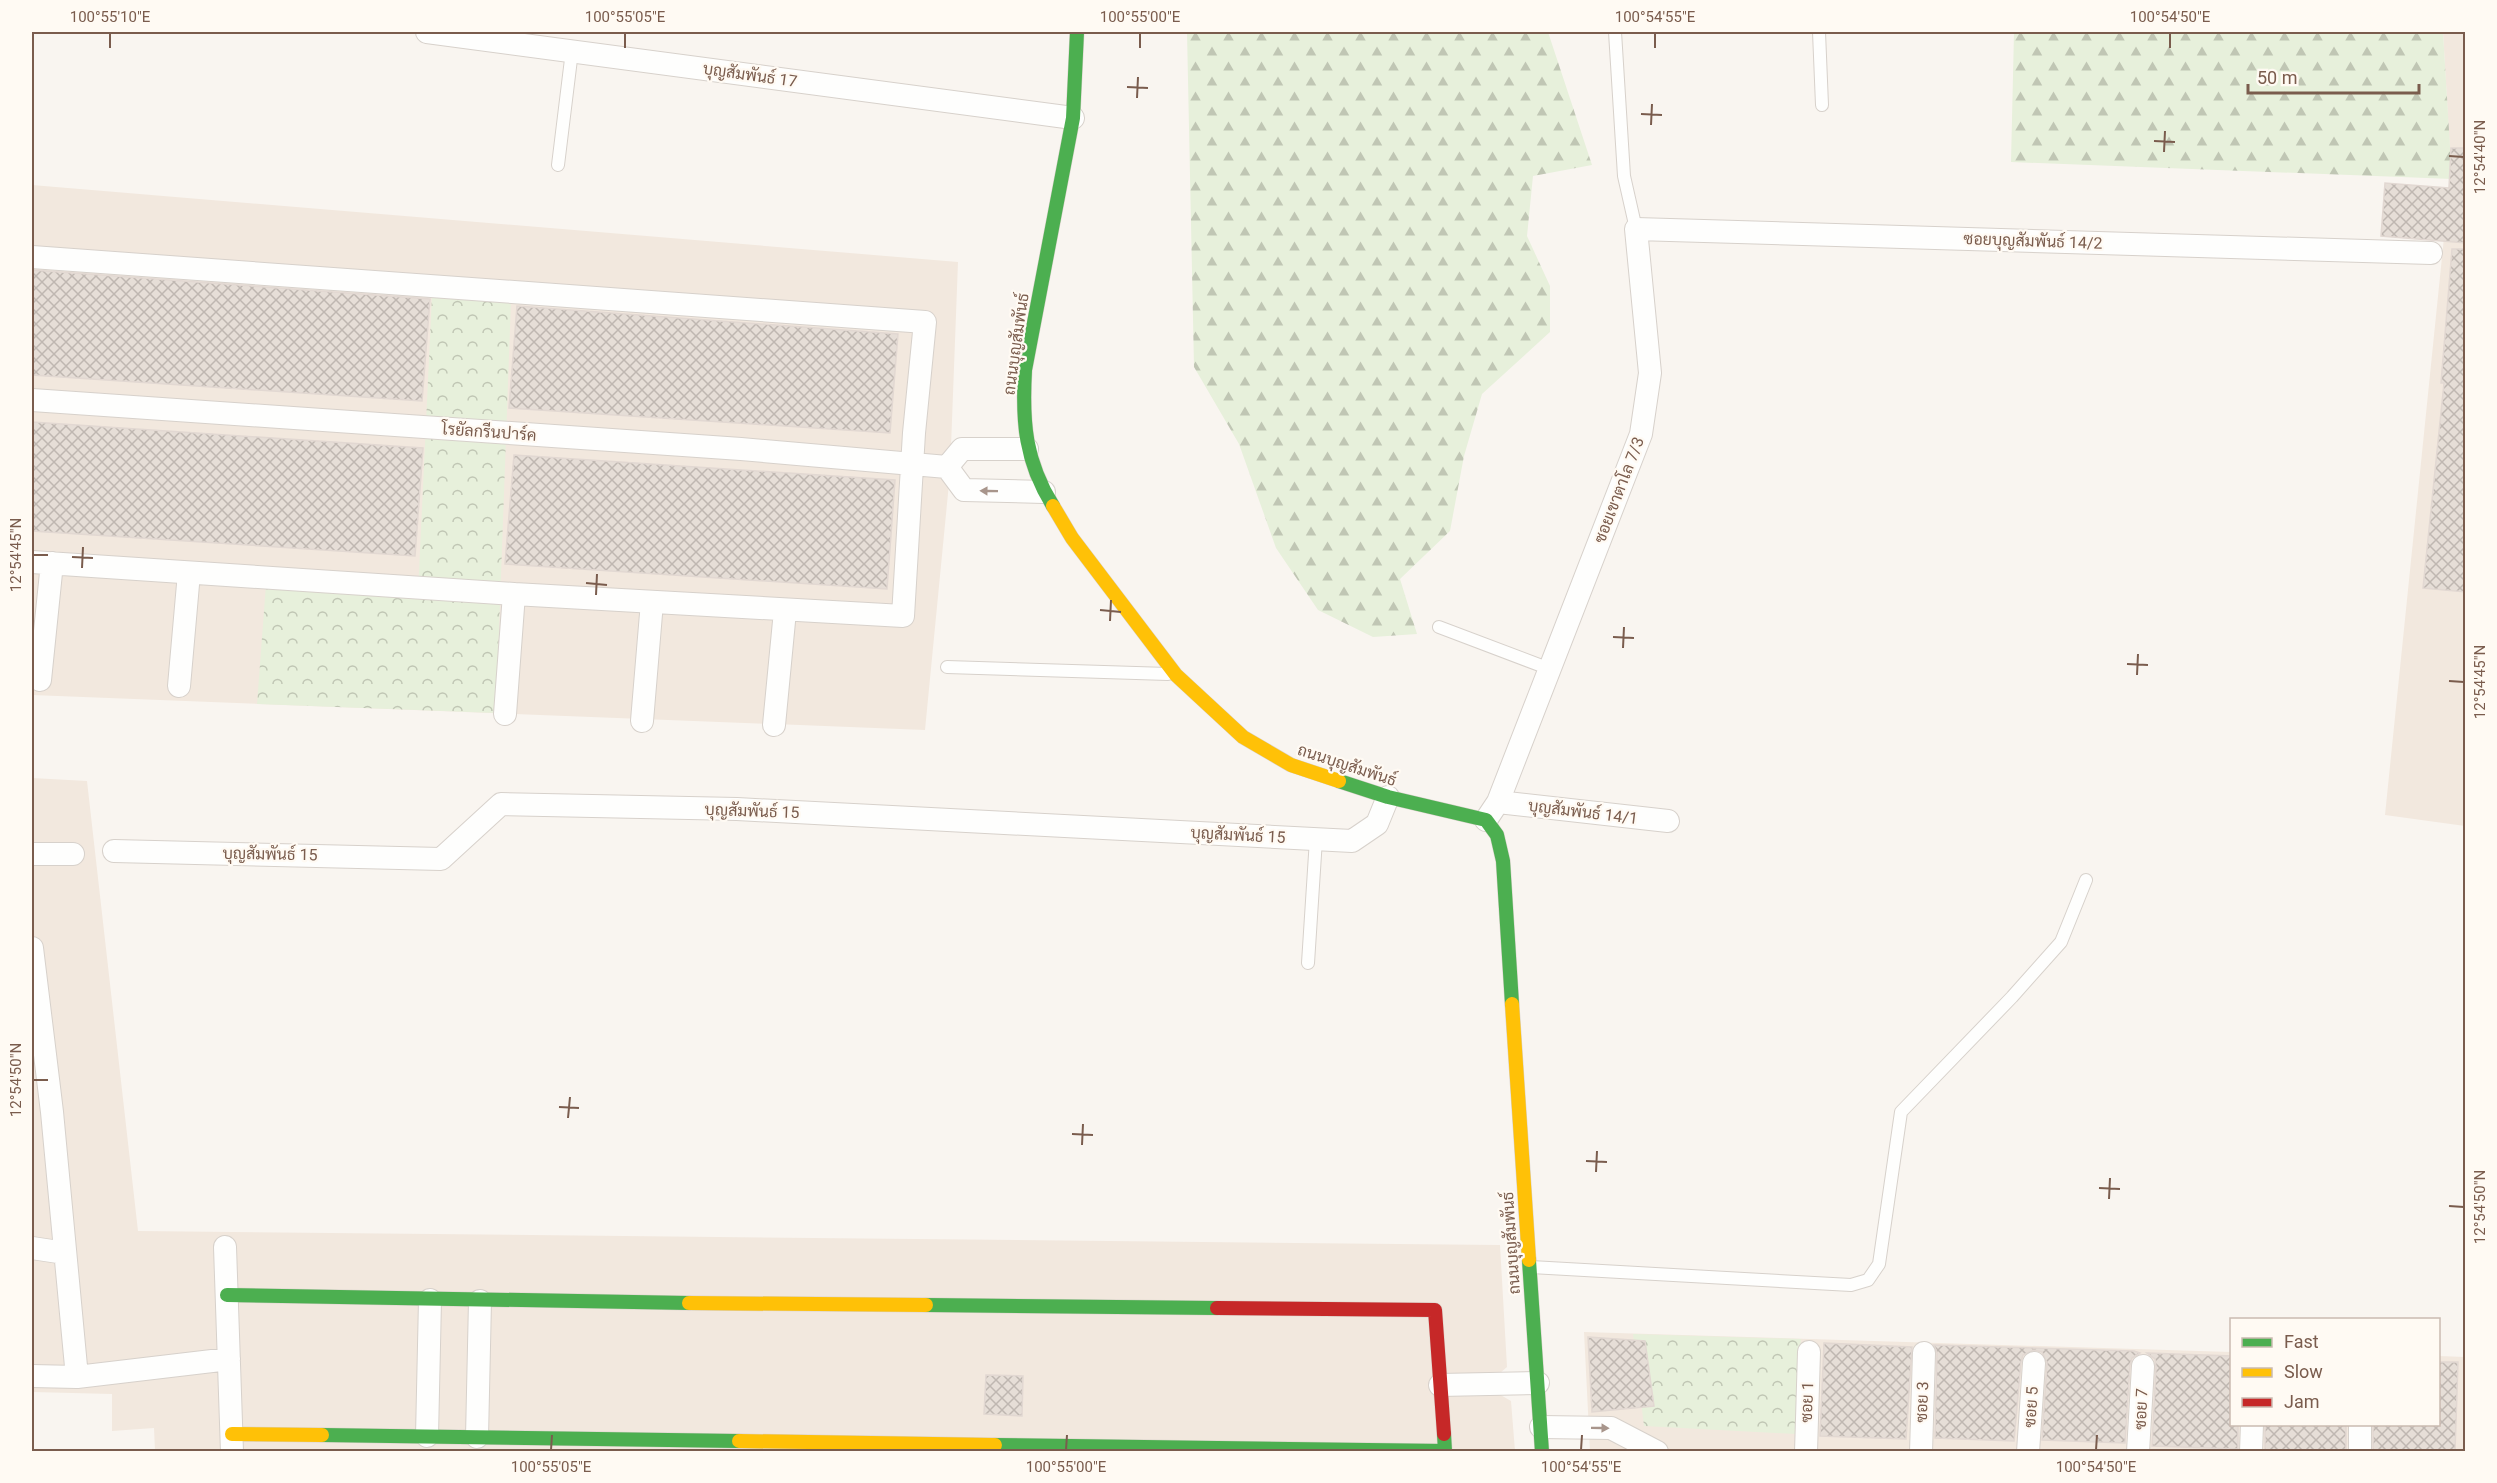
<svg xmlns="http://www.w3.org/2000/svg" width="2497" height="1483" viewBox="0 0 2497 1483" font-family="Roboto,Sarabun,sans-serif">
<defs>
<pattern id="forest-firs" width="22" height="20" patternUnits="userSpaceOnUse" patternTransform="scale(1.5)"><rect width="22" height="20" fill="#e7f0db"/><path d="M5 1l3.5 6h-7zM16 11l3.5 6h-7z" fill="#c0c6b4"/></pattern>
<pattern id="park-crowns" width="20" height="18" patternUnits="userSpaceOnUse" patternTransform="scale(1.5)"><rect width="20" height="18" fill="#e7f0db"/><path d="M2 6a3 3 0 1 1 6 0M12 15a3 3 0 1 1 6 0" fill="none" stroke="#c0c6b4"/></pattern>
<pattern id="building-cross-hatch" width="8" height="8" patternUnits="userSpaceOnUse" patternTransform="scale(1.5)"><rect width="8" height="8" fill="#e6ded7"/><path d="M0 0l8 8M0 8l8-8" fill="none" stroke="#bfb7b1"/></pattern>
</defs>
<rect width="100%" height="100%" fill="#f9f5f0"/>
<path fill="#f2e8de" d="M2443,32H2465V826L2385,815L2451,169Z
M32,185L958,262L950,473L925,730L32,695Z
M32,778L87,781L138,1231L1500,1245L1507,1367L1485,1386L1511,1401L1515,1451H155L154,1428L112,1431V1394L32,1392Z
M1584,1332L2231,1352L2232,1424H2438L2439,1356L2465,1357V1451H1590Z"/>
<path fill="url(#forest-firs)" d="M1187,32H1548L1592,165L1533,176L1527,236L1550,286V332L1482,394L1464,456L1450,531L1400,579L1417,634L1373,637L1318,610L1276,548L1239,444L1194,367Z
M2014,32H2443L2452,179L2011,162Z"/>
<path fill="url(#park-crowns)" d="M432,295L511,301L496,713L257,704L266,584L418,593Z
M1633,1334L1801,1339L1795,1434L1644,1426Z"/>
<path fill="url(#building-cross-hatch)" stroke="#e2d8d2" stroke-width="1.5" d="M2451,148H2466V243L2381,236L2385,183L2449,188Z
M2452,249H2466V592L2423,588L2444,383H2441Z
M32,270L430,299L422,401L32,375Z
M517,306L898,334L890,433L509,408Z
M32,422L423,448L415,556L32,531Z
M514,455L895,480L887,589L505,564Z
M1588,1337L1645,1341L1654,1406L1592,1412Z
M1824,1343L1912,1347L1906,1439L1820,1436Z
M1934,1345L2134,1351L2140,1353L2132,1358L2130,1365L2125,1443L2042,1440L2047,1363L2042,1352L2034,1350L2023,1355L2021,1362L2014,1441L1935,1438L1937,1353Z
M2147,1353L2232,1356V1425H2238V1449L2152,1446L2156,1367L2155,1359Z
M2439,1362H2458L2455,1452H2373V1425H2439Z
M986,1375L1023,1376L1022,1416L984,1414Z
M2265,1425H2346V1452L2265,1451Z"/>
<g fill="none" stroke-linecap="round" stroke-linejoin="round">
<g stroke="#d7d1cb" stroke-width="14">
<path id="lane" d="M1615,32L1624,176L1636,229
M1819,32L1822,105
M558,165L572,51
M1439,627L1550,669
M947,667L1168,674
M1308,963L1316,839
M1531,1267L1851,1285L1868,1280L1879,1264L1901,1112L2012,997L2061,942L2086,880"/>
</g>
<g stroke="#d7d1cb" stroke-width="24">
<path id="street" d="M427,32L1073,118
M32,257L925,322L914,433L903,616L514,594L32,562
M32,400L741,449L947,467
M947,467L964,490L1044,492
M947,467L962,449H1027
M40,680L52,563
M179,686L189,573
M505,714L514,594
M642,721L652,602
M774,725L785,611
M1498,802L1668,821
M1486,820L1498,802L1641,434L1650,373L1636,229L2431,253
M114,851L441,859L501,804L737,809L1352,841L1377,824L1388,797
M32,854H73
M32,948L52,1112L77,1377
M225,1247L232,1452
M32,1248L65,1253
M32,1376L77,1377L229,1359
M1440,1385L1538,1383
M1541,1427L1611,1428L1657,1452
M427,1436L430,1300
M477,1437L480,1301
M1806,1452L1809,1352
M1921,1452L1924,1353
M2028,1452L2034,1363
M2138,1452L2143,1366
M2251,1452L2252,1424
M2360,1452V1424"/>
</g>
<g stroke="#d9d2cb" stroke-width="15">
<path id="fast" d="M1053,506C1025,461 1022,422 1025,370L1073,118L1077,32
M1339,781L1388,797L1486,820L1497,835L1503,861L1512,1004
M1529,1260L1542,1452
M227,1295L689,1303
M926,1305L1217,1308
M322,1435L739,1441
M995,1445L1445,1451L1444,1434"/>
</g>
<g stroke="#d9d2cb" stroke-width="15">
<path id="slow" d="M1053,506L1072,538L1176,675L1243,737L1291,765L1339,781
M1512,1004L1529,1260
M689,1303L926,1305
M232,1434L322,1435
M739,1441L995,1445"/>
</g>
<g stroke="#d9d2cb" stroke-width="15">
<path id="jam" d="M1217,1308L1435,1310L1444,1434"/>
</g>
<use href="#lane" stroke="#fefefd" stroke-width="12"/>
<use href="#street" stroke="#fefefd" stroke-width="22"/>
<use href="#fast" stroke="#4caf50" stroke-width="14"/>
<use href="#slow" stroke="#ffc107" stroke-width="14"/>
<use href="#jam" stroke="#c62828" stroke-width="14"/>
</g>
<defs><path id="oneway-solid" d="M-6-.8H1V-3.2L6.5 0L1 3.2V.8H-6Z" transform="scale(1.5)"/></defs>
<g fill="#a8958b">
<use href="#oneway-solid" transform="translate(989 491) rotate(-179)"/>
<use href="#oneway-solid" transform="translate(1600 1428) rotate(1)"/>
</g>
<path fill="none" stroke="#7a5c4d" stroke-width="2" d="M110,48V33M625,48V33M1140,48V33M1655,48V33M2170,48V33M1127,87L1148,88M1137,98L1138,77M1641,114L1662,115M1651,125L1652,104M2154,141L2175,142M2164,152L2165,131M2449,156L2464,157M33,555H48M72,557L93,558M82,568L83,547M586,583L607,585M596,595L597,574M1100,610L1121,612M1110,621L1111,600M1613,637L1634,638M1623,648L1624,627M2127,664L2148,665M2137,675L2138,654M2449,681L2464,682M33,1080H48M559,1107L579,1108M568,1118L570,1097M1072,1134L1093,1135M1082,1145L1083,1124M1586,1161L1607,1162M1596,1172L1597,1151M2099,1188L2120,1189M2109,1199L2110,1178M2449,1206L2464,1207M551,1450L552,1435M1066,1450L1067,1435M1581,1450L1582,1435M2096,1450L2097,1435"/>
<g text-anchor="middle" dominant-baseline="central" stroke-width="4.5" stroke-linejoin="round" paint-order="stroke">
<g font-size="16" fill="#7a5c4d" stroke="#fffaf3">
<text transform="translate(750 75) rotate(8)">บุญสัมพันธ์ 17</text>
<text transform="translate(2033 241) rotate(2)">ซอยบุญสัมพันธ์ 14/2</text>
<text transform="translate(1016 344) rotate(-82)">ถนนบุญสัมพันธ์</text>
<text transform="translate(489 432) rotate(4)">โรยัลกรีนปาร์ค</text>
<text transform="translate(1619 490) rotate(-69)">ซอยเขาตาโล 7/3</text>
<text transform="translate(1347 765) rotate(18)">ถนนบุญสัมพันธ์</text>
<text transform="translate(752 811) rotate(2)">บุญสัมพันธ์ 15</text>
<text transform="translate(1583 812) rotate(7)">บุญสัมพันธ์ 14/1</text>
<text transform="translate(1238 835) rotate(3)">บุญสัมพันธ์ 15</text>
<text transform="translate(270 854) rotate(1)">บุญสัมพันธ์ 15</text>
<text transform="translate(1511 1243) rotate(-94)">ถนนบุญสัมพันธ์</text>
<text transform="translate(1807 1402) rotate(-88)">ซอย 1</text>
<text transform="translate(1922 1402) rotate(-88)">ซอย 3</text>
<text transform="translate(2031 1407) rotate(-86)">ซอย 5</text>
<text transform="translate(2141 1409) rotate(-87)">ซอย 7</text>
</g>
</g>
<rect width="2497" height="1483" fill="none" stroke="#fffaf3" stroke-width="66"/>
<rect x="2230" y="1318" width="210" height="108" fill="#fffaf3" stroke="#cabbb1" stroke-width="1.5"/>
<rect x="2242" y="1338" width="30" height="9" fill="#4caf50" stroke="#cabbb1" stroke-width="1.5"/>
<text x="2284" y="1348" font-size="18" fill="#7a5c4d">Fast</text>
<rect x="2242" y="1368" width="30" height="9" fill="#ffc107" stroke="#cabbb1" stroke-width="1.5"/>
<text x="2284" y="1378" font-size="18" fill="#7a5c4d">Slow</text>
<rect x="2242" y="1398" width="30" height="9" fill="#c62828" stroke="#cabbb1" stroke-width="1.5"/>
<text x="2284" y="1408" font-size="18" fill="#7a5c4d">Jam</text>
<path d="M2248 84v9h171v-9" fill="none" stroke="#7a5c4d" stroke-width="3"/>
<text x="2257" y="84" font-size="18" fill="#7a5c4d" stroke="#fffaf3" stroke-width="4.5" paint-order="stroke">50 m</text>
<rect x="33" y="33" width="2431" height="1417" fill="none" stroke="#7a5c4d" stroke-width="2"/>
<g font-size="15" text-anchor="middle" fill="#7a5c4d">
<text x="110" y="22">100°55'10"E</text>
<text x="625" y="22">100°55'05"E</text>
<text x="1140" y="22">100°55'00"E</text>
<text x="1655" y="22">100°54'55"E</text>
<text x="2170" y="22">100°54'50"E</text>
<text transform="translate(2480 157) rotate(-90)" y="5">12°54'40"N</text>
<text transform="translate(16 555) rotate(-90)" y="5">12°54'45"N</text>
<text transform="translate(2480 682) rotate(-90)" y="5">12°54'45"N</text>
<text transform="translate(16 1080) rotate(-90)" y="5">12°54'50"N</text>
<text transform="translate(2480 1207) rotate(-90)" y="5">12°54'50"N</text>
<text x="551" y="1472">100°55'05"E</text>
<text x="1066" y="1472">100°55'00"E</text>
<text x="1581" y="1472">100°54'55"E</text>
<text x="2096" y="1472">100°54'50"E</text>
</g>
</svg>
